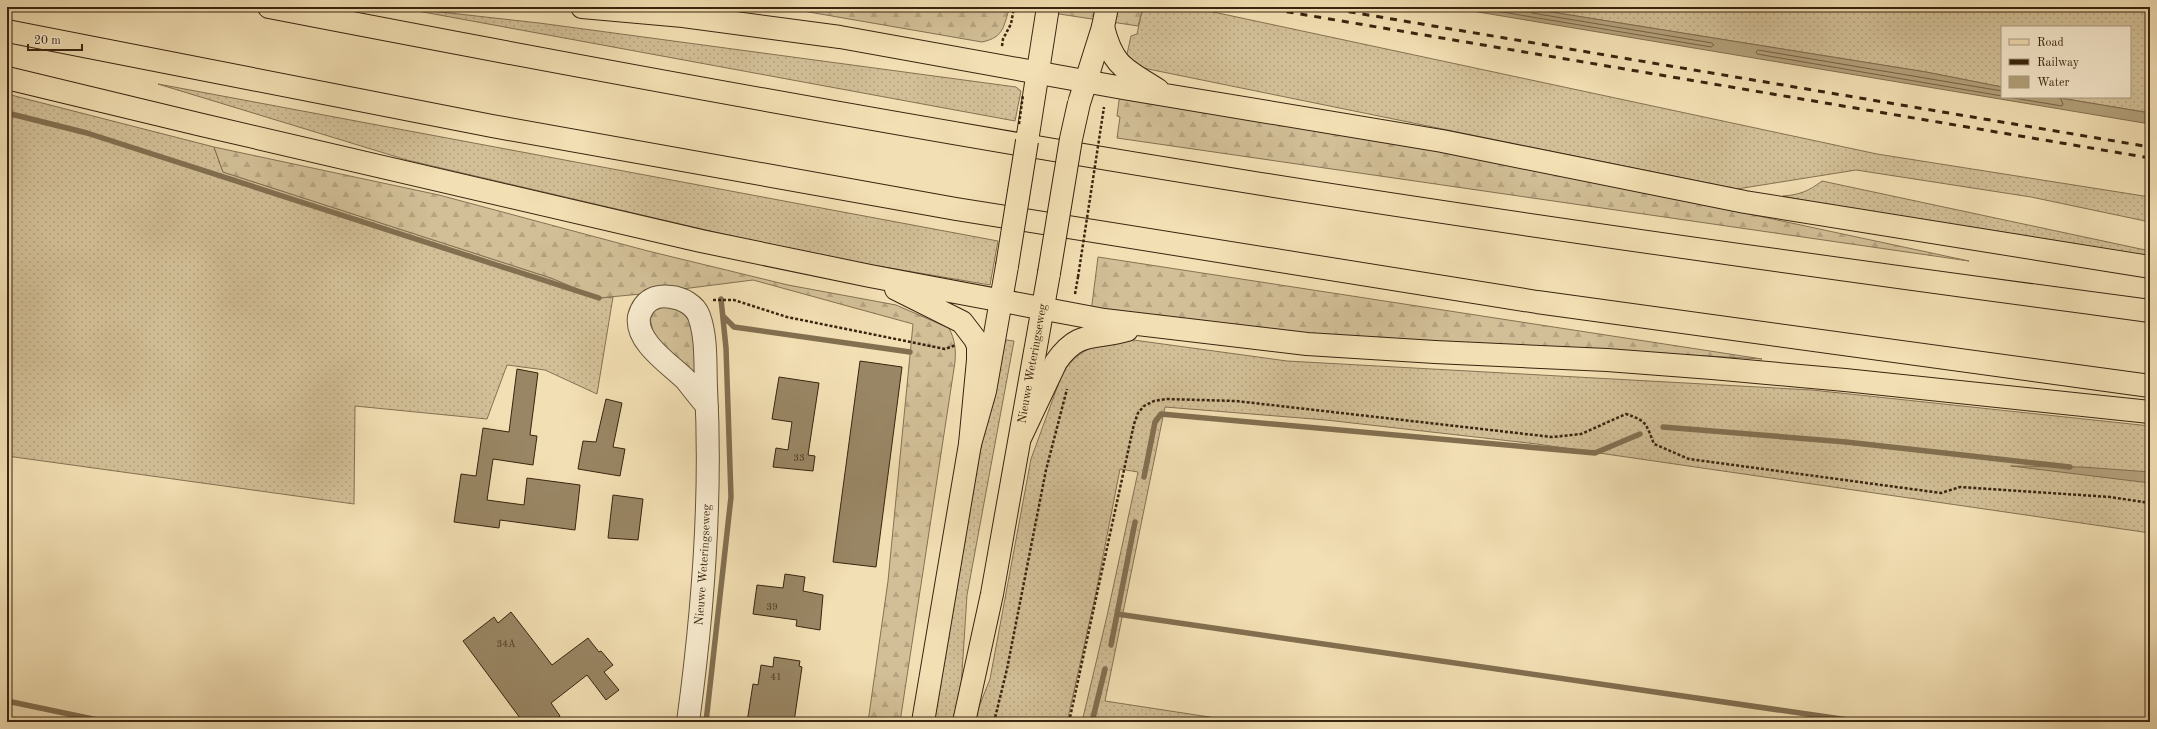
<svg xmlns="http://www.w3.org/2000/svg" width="2157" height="729" viewBox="0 0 2157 729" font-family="'Old Standard TT',serif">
<defs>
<pattern id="grass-dots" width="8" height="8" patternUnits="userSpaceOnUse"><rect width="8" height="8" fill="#d2bf97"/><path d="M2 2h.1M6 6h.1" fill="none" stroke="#b5a481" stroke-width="1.8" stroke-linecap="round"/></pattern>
<pattern id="forest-firs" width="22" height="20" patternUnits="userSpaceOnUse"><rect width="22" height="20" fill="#d2bf97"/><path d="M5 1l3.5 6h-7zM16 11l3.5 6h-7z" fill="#b5a481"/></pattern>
</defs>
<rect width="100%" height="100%" fill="#f2dfb3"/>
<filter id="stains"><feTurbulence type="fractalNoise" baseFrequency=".005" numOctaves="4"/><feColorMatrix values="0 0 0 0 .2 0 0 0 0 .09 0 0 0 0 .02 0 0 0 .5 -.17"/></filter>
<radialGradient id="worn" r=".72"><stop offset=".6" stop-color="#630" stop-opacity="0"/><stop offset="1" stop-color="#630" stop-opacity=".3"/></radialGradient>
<path fill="url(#grass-dots)" stroke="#857253" d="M396,7L539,23L1016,87L1021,91L1015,121Z
M1143,7H1190L1877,154L2150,197V222L2031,197L1856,170L1737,189L1148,69L1140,67L1127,54L1131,36L1137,34Z
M1520,7H2150V113L2054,97H2130V27H2002V87L1926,72Z
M158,84L998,241L990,285L813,255L407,160Z
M7,94L214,147L223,172L551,278L599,298L613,297L597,394L545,370L507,365L487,419L355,406L354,504L7,456Z
M1822,181L2150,251V257C2028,234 1904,223 1783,196C1799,195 1809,191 1822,181Z
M1119,338L1287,361L1812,390L2150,426V533L1537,444L1326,420L1165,407L1105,701L1242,722H1082L1107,616L1138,472L1120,469L1095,597L1067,722H973L990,679L1031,459L1062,374C1076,351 1094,346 1119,338Z
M1000,339L1014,341L967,595L961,688L955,722H932Z"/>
<path fill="url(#forest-firs)" stroke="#857253" d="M780,7H1010C1003,26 1005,37 982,42Z
M1013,7H1143L1138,26Z
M1120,93L1506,162L1969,261L1117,138L1120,117L1117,116Z
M214,147L439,195L648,251L788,285L896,305L949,328C955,340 956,349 955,362L900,722H868L888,581L913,324L753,280L682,289L659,286L644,290L641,294L599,298L551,278L223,172Z
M1098,257L1762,359L1562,348L1375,345L1091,312Z
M666,306L680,309L696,323L698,378L655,339L650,319L653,311Z"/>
<path fill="#b3a07b" stroke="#826f50" d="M1448,7H1520L1926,72L2002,87V97H2054L2150,113V124Z
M2011,466L2082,467L2150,472V483Z"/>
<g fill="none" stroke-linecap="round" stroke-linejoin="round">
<path stroke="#766245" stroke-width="1" d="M1472,7L1711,47L1714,45L1712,43L1532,13L1528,7
M2002,91L1758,50L1756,52L1757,54L2002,96
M2008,97L2062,106L2063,104L2060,97"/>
<path stroke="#826f50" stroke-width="5.5" d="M7,113L87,133L599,298
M724,317L734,327L910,352
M1663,427L1846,442L2070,467
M1144,477L1155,422L1161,414L1595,453L1640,434
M1117,614L1862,722
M1111,645L1135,522
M7,701L107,722
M706,722L731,497L726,348L721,299
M1092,722L1105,669"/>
</g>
<path fill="#998664" stroke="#38250f" d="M860,361L902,367L876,567L833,562Z
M517,369L538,373L530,435L537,436L533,465L493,459L487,500L524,505L527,478L580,485L575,530L500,520L499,528L454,522L461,474L476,476L483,428L509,432Z
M779,377L819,383L808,455L815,456L813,471L773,467L776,448L788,450L792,422L772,419Z
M606,399L622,403L613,447L625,449L620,476L578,469L583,441L596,442Z
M613,495L643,499L638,540L608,538Z
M785,574L805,577L803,591L823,595L820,630L796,626L797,620L753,614L757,585L783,588Z
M511,612L552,665L588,638L599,652L601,651L613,665L604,672L619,690L606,700L587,675L551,703L560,716L552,722H523L463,641L494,617L498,623Z
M774,657L800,661L799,666L802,667L794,722H747L753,684L758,685L761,665L773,667Z"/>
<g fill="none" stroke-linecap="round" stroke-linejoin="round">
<g stroke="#665438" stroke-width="24">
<g id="minor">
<path id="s1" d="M688,722C703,612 712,499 706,388C705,365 707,338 699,316C695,305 682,298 671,297C660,295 650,298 644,306C641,310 640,313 639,317C635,342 671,365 686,380C693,389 700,398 707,406"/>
</g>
</g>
<g stroke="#38250f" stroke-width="24">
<g id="major">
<path d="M1080,100L1103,27L1107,7"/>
<path d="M1027,141L1048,7"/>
<path d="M923,722L970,444L985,391L1007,266"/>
<path id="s2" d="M964,722L992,594L1049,273"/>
</g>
</g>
<g stroke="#38250f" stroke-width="24">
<path id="highway" d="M269,7C594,70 921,130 1249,182C1549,230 1849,271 2150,311
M582,7L683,16L840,37L1123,88L1442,141L1745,202L2150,267
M1103,27C1113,67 1125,69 1158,90
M7,31L492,126L956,209L1537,302L2150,386
M7,78L202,125L701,241L870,276L1104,320L1307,344L1435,352L1607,360L1712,368L1845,380L2150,412
M896,289L962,322L975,339L978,346V360L970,444
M1021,436L1056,362C1079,329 1094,340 1127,330"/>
</g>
<path stroke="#38250f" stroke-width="2.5" stroke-dasharray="3 2" stroke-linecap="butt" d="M1002,46L1003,39L1011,24L1014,7
M1075,294L1078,277
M713,300H734L787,317L945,349L956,345
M994,722L1007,669L1046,470L1067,389
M1069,722L1134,424L1138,413L1144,406L1154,401L1166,399L1236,401L1552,437L1581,434L1626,414C1647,421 1646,424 1654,444L1689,459L1941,493L1960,487L2110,497L2150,503"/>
<use href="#minor" stroke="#f7eace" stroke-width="22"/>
<use href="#major" stroke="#f2dfb3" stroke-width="22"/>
<use href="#highway" stroke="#f2dfb3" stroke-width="22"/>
<path stroke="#38250f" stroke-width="3" stroke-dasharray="7 7" stroke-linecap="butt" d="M1259,7L2150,158
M1321,7L2150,147"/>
<g stroke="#38250f" stroke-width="24" stroke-linecap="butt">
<path id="major-bridge" d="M1007,266L1027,141
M1049,273L1071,139L1079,103"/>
</g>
<path stroke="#38250f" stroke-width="2.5" stroke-dasharray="3 2" stroke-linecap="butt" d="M1019,124L1023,95
M1078,277L1104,107"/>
<use href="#major-bridge" stroke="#f2dfb3" stroke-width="22"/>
</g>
<g text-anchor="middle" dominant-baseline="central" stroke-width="3" stroke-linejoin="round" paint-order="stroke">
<g font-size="10" fill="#503d24">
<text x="799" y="458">33</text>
<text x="772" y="607">39</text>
<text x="506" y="644">34A</text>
<text x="776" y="677">41</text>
</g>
<g font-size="12" fill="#38250f" stroke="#f7eace">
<text stroke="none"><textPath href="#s2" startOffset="365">Nieuwe Weteringseweg</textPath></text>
<text stroke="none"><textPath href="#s1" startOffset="158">Nieuwe Weteringseweg</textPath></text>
</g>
</g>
<rect width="2157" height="729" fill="none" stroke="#f2dfb3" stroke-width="24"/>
<rect x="8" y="8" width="2141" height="713" fill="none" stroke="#38250f" stroke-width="2"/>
<rect x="12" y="12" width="2133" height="705" fill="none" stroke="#38250f"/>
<rect x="2001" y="26" width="130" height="72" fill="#f7eace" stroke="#ab9b82"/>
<rect x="2009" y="39" width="20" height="6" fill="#f2dfb3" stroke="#ab9b82"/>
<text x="2037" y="46" font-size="12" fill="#38250f">Road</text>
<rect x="2009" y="59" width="20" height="6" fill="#38250f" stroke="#ab9b82"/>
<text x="2037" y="66" font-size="12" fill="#38250f">Railway</text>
<rect x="2009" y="76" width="20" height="12" fill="#b3a07b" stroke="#ab9b82"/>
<text x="2037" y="86" font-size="12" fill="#38250f">Water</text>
<path d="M28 44v6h54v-6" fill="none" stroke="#38250f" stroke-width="2"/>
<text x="34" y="44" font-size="12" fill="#38250f" stroke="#f7eace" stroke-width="3" paint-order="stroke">20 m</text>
<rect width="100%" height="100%" filter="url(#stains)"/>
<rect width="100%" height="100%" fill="url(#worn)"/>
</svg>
